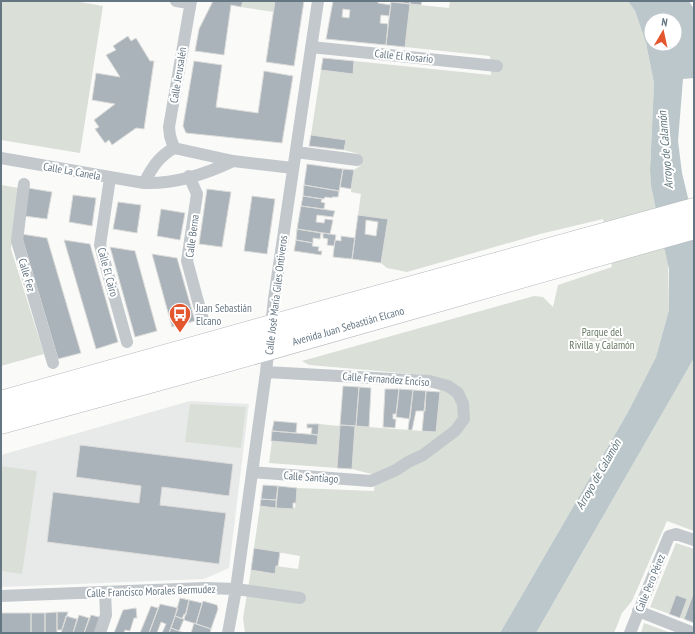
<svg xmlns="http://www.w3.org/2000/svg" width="695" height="634" viewBox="0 0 695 634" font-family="'PT Sans Narrow',sans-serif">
<rect width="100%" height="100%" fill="#fafaf8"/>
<path fill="#e8e9e9" d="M190,401L249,404L229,568L204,579L1,587V455Z"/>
<path fill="#dadfd7" d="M1,1H74L103,6L80,153L1,140Z
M243,1H275L274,12L241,7Z
M450,1H628L635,11L646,43L654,83L650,171L651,186L668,260L669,310L656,357L628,412L500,633H245L243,618L251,570L274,574L276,566L298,569L300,556L254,548L260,506L295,509L297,488L374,491L375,475L352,469L355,426L436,432L440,392L439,387L425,375L309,365L302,361L534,296L543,297L553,307L558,285L612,267L603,219L540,234L407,272L387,268L381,263L388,219L358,215L361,194L351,192L354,170L361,165V159L359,154L344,150L345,140L311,135L321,70L352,74L354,61L491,75L490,56L405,47L410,4L449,8Z
M1,185L19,188L11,249L44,354L1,366Z
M694,358V531L667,521L632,601L622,613L614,633H536Z
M190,404L246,407L241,448L185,442Z
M319,424L340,426L337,468L269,463L272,441L317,445Z
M1,466L37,471L22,574L1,571Z
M676,543L694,549V592L684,619L650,607Z
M644,623L671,633H641Z"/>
<path fill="#bbc7cb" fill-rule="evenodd" d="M628,1H689L694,9V78L683,79L678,141L682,173L694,223V358L536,633H500L628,412L656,357L669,310V269L651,186L650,171L654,83L646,43L635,11ZM651,20H675V44H651Z"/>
<path fill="#aab3b9" stroke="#dcdcda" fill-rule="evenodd" d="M213,1H243L241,7L231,5L224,55L195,51L199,29Z
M275,1H304L294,66L266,62Z
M333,1H378V3L391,5L389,16L381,15L380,23L388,24L386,45L326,39ZM343,9L350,10L349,18L342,17Z
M391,1H410V4Z
M410,1H422L421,5L410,4Z
M391,2L410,4L405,47L386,45Z
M128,36L131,41L136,38L150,61H154L144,129L136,128L112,145L109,140L105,143L95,129L99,127L94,120L115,104L92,100L96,73L120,77L106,55L116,50L113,46Z
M323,58L354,61L353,74L321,70Z
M194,61L222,65L216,107L258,113L264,71L293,76L282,143L186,133L183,126Z
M311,135L346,140L344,150L309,146Z
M307,164L343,169L339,191L304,185Z
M343,169L354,170L351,189L340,187Z
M304,185L339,191L338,197H332V198L325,197L324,199L303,196Z
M28,188L52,192L47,219L24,216Z
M207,189L231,192L222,247L199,244Z
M73,195L96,198L92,226L69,222Z
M252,196L275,199L267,254L244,251Z
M303,196L322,199L321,202L325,203L324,209L301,206Z
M118,202L141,205L137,233L113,229Z
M301,206L335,211L333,217L317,215L316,222L324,223L325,219L333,220L330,234L297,229Z
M161,209L185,213L180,240L157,236Z
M358,215L388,219L381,263L352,259ZM366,220L378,222L376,236L365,234Z
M297,229L321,233L320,239L313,238V243L296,240Z
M323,233L336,235L334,246L327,245L328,239L323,238Z
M21,234L47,238L81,353L58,359Z
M341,236L355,238L352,259L333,257L335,240L341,241Z
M64,240L90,244L118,342L96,349Z
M296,240L313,243L312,246L319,247L318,251H322L321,255L294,251Z
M110,247L135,251L157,331L135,337Z
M152,254L177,258L195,321L172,327Z
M343,386L359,387L356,426L340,425Z
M359,387L371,388L369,427L356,426Z
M385,389H399L396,414H393V419H396L395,428L383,427Z
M399,389L413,390L410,419L396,417Z
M413,390L426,391L425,411H416L412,430H408Z
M426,391L440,392L436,432L422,431Z
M274,421L297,423L296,433L272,431Z
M307,424H319L318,435L311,434L312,428H307Z
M340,425L355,426L352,469L337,468Z
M272,431L318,435L317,445L271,441Z
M80,445L233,464L229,496L162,487L160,505L226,513L219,564L47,542L53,492L139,503L141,486L76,477Z
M263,485L278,486L276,500L261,499Z
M278,486L297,488L296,503H293V508L295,509L276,508Z
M261,499L276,500V508L260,506Z
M254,548L280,552L278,566H276L275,574L251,570Z
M694,592V623L684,619Z
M676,595L687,599L680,618L669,614Z
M180,598L189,600L186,615L184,614L182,619L175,616Z
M189,600L202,603L196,624L184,620Z
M203,601L217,605L218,609L211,629L196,624Z
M160,604L178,608L169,633H162L166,624L161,622L157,633H149Z
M151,606L158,608L149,633H140Z
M136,608L137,618H134L130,631L125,630L124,633H114L123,610Z
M57,612V633H45V613Z
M57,612H68L62,630H57Z
M1,613H31V633H1Z
M31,613H45V633H31Z
M79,615L89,618L84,633H73Z
M91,615L103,618L97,633H84Z
M66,616L77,619L73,633H61Z
M175,616L184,619L179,631L171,628Z
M194,623L211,629L210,633H191Z
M171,628L179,631L185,633H169Z"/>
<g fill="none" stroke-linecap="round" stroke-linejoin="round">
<g stroke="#b4b9bd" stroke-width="23">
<path id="highway" d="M1,402L271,326L694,209
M1,423L223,362L694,228"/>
</g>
<path stroke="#c3c8cc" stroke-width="12" d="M176,1L189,3
M311,47L497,66
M174,148L170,136L169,127L191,1
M296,152L357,160
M1,158L144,183C173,184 206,174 233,161
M189,176L197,194L187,261L203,320
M110,178L100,245L127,342
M144,183C152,168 158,157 174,148L233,161L293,168
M24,184L17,241L53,363
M252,472L371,481L396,470L408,462L423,455L455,431L464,419L463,404L458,393L448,386L429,381L266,372
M1,596L205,588L236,589L300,598
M638,611L694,633
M100,633L106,615L105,592
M228,633L236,589L266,372L274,299L318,1
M630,633L669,536L676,534L694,540"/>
<use href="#highway" stroke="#fff" stroke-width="22"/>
</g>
<defs>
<g id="bus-pin" transform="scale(1.15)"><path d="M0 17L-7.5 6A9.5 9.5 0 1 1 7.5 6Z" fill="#e4572e" stroke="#fff"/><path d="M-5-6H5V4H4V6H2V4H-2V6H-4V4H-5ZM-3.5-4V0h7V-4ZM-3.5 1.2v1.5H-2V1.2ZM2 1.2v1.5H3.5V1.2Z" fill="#fff"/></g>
</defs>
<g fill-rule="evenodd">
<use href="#bus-pin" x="180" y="314"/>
</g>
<g text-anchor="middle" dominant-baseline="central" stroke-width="4" stroke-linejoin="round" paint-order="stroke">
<g font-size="11" fill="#657683" stroke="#fff">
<text transform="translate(404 56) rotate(6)">Calle El Rosario</text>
<text transform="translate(178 75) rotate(-81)">Calle Jerusalén</text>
<text transform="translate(72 171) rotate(10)">Calle La Canela</text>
<text transform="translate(192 236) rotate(-82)">Calle Berna</text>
<text transform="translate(108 272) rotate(75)">Calle El Cairo</text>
<text transform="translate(27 275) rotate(73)">Calle Fez</text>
<text transform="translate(276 295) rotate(-83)">Calle José María Giles Ontiveros</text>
<text transform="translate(348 326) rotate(-16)">Avenida Juan Sebastián Elcano</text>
<text transform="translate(386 379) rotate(4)">Calle Fernandez Enciso</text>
<text transform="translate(311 477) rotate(4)">Calle Santiago</text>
<text transform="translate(650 583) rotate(-68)">Calle Pero Pérez</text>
<text transform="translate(151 591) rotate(-2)">Calle Francisco Morales Bermudez</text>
</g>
<g font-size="11" fill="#657683" stroke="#fff" text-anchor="start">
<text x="196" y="308">Juan Sebastián<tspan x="196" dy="13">Elcano</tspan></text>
</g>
<g font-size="11" fill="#687a64" stroke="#fff">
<text x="602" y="332">Parque del<tspan x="602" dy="13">Rivilla y Calamón</tspan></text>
</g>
<g font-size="12" font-style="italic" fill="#60757c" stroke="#fff">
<text transform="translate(665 150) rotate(-95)">Arroyo de Calamón</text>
<text transform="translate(598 474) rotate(-60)">Arroyo de Calamón</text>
</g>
</g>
<rect width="695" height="634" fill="none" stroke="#657683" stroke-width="4"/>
<g transform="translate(663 32) rotate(9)"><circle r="19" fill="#ffffff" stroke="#c1c8cd"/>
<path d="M0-3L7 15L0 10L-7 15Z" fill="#e4572e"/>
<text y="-6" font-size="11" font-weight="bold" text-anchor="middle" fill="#657683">N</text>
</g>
</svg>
